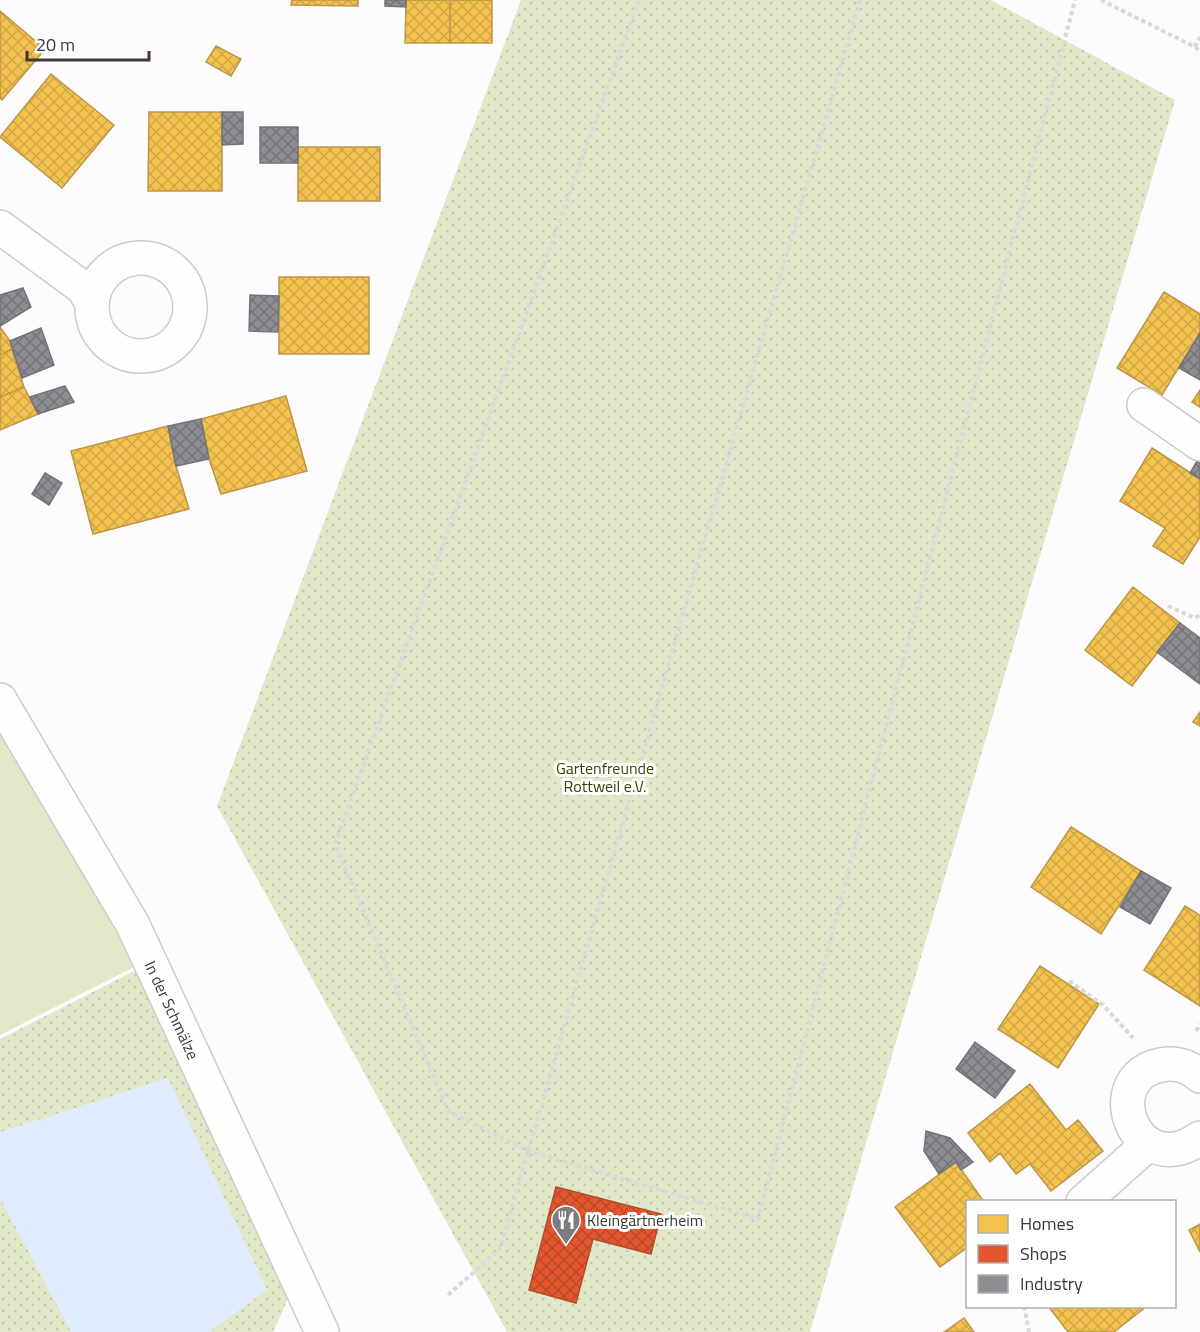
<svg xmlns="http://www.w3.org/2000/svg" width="1200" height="1332" viewBox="0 0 1200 1332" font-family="'Titillium Web',sans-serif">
<defs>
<pattern id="green-dots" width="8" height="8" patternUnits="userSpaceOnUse" patternTransform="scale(1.5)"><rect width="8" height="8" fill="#e0e8c7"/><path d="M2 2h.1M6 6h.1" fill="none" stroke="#c1c8ac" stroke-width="1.8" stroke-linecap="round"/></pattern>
<pattern id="homes-cross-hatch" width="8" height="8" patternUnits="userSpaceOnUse" patternTransform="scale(1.5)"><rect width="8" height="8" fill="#f2c14e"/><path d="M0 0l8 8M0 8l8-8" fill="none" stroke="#d0a645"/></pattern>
<pattern id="shops-cross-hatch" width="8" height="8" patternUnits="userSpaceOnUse" patternTransform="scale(1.5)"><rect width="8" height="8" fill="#e4572e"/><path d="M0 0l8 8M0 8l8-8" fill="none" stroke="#ba4928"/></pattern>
<pattern id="industry-cross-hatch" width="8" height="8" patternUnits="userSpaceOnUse" patternTransform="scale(1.5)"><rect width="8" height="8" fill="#8d8d92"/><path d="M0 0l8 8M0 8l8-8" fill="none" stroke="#747478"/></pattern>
</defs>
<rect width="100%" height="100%" fill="#fdfbfd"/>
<path fill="url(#green-dots)" d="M521,0H991L1175,100L810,1332H507L217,806Z
M144,966L292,1290L273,1332H0V1039Z"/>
<path fill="#e0e8c7" d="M12,727L134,967L0,1035V733Z"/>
<path fill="#dfeafe" d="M168,1078L267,1290L209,1332H71L0,1198V1132Z"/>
<path fill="url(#homes-cross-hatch)" stroke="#bc9749" stroke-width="1.5" d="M292,0H358V6L291,5Z
M406,0H450V43H405Z
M450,0H492V43H450Z
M0,11L45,49L2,100L0,98Z
M216,46L241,59L231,76L206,62Z
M51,74L114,125L62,188L0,137Z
M149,112H222V191H148Z
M298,147H380V201H298Z
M279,277H369V354H279Z
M1164,292L1200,314V333L1162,395L1117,368Z
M0,327L10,341L12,349L0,355Z
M12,349L24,387L0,397V355Z
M24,387L38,414L0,430V397Z
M1200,390V407L1192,402Z
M286,396L307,471L221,494L209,459L201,419Z
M168,426L176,466L189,509L93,534L71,451Z
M1152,448L1200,479V537L1183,564L1153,546L1165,528L1120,501Z
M1133,587L1180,623L1132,686L1085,650Z
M1200,712V726L1193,722Z
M1071,827L1141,871L1101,934L1031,887Z
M1185,906L1200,915V1006L1144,970Z
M1040,966L1099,1004L1058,1068L998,1029Z
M1030,1084L1066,1130L1078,1120L1103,1151L1051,1191L1030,1164L1016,1174L1000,1153L990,1162L968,1133Z
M956,1162L984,1202H968V1247L940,1267L895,1207Z
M1200,1224V1252L1189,1230Z
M1048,1306H1147L1114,1332H1068Z
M964,1318L974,1332H944Z"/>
<path fill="url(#shops-cross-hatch)" stroke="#b24d32" stroke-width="1.5" d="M556,1187L661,1214L651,1254L593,1239L576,1303L529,1290Z"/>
<path fill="url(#industry-cross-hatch)" stroke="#757378" stroke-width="1.5" d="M385,0H406V7L385,6Z
M222,112H243V144L222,145Z
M260,127H298V163H260Z
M23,288L31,307L0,326V295Z
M250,295L279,296L278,332L249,331Z
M41,328L54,365L22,378L10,341Z
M1200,333V380L1179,368Z
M65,386L74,402L38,414L30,397Z
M201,419L209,459L176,466L168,426Z
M1197,461L1200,463V479L1190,473Z
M45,473L62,483L49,505L32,494Z
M1180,623L1200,638V684L1157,652Z
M1141,871L1171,888L1150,924L1120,907Z
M975,1042L1015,1071L995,1098L956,1069Z
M926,1131L950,1138L973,1162L961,1170L956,1162L939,1174L924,1151Z"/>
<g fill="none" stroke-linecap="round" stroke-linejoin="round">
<g stroke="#cecace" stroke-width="36">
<path id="minor" d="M0,227L83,288L91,301
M92 307a49 49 0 1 1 98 0a49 49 0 1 1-98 0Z
M1144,405L1200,444
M0,700L133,925L322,1332
M1200,1076C1189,1066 1175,1062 1161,1065C1096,1077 1135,1184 1200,1138
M1083,1202L1148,1144"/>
</g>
<path stroke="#d9d9d9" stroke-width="4" stroke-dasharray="4.5 3" stroke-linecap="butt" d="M639,0L335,844L448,1111L528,1151L758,1219L1075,0
M1101,0L1195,47L1200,51
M1195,47L1200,37
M1168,606L1195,618L1200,615
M1069,981L1103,1005L1133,1038
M1196,1031L1200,1024
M448,1295L500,1249L860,0
M1024,1306L1029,1332"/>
<use href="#minor" stroke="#fffeff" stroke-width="33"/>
</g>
<defs>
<g id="restaurant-pin" transform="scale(1.5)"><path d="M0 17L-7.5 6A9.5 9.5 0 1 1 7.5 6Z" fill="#807b80" stroke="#fff"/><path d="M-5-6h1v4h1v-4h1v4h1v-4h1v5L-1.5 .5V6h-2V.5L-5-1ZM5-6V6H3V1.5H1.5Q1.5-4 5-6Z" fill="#fff"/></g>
</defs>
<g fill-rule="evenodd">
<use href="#restaurant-pin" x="566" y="1220"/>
</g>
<g text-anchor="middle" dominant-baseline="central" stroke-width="6" stroke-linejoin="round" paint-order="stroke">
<g font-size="16" fill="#394406" stroke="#fff">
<text x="605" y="768">Gartenfreunde<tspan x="605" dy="18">Rottweil e.V.</tspan></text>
</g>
<g font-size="16" fill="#3d363d" stroke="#fff">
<text transform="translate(172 1010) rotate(65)">In der Schmälze</text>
</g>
<g font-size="16" fill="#3d363d" stroke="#fff" text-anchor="start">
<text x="587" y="1220">Kleingärtnerheim</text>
</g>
</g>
<rect x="966" y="1200" width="210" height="108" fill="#ffffff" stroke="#b1afb1" stroke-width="1.5"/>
<rect x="978" y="1215" width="30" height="18" fill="#f2c14e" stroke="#b1afb1" stroke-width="1.5"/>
<text x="1020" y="1230" font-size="18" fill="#3d363d">Homes</text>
<rect x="978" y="1245" width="30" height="18" fill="#e4572e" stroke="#b1afb1" stroke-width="1.5"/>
<text x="1020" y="1260" font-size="18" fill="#3d363d">Shops</text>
<rect x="978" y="1275" width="30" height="18" fill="#8d8d92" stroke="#b1afb1" stroke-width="1.5"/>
<text x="1020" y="1290" font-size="18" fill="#3d363d">Industry</text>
<path d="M27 51v9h122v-9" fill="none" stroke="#3d363d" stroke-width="3"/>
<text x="36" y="51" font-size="18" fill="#3d363d" stroke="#ffffff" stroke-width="4.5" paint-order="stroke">20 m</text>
</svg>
